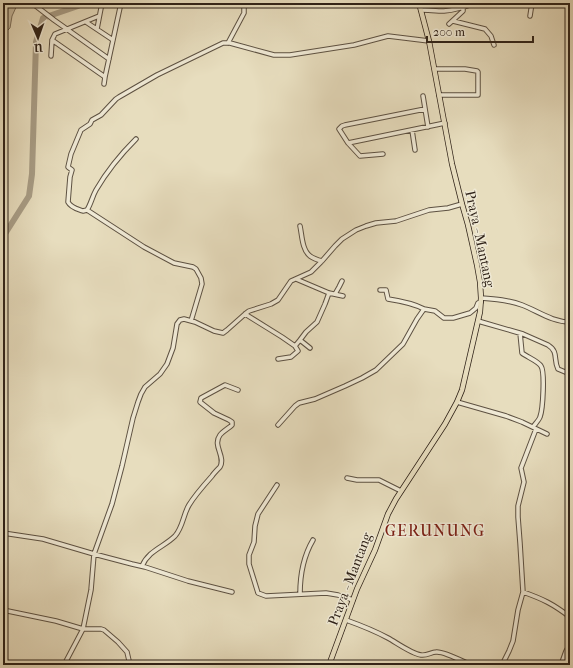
<svg xmlns="http://www.w3.org/2000/svg" width="573" height="668" viewBox="0 0 573 668" font-family="'IM FELL French Canon',serif">
<rect width="100%" height="100%" fill="#e7ddbe"/>
<filter id="stains"><feTurbulence type="fractalNoise" baseFrequency=".005" numOctaves="4"/><feColorMatrix values="0 0 0 0 .2 0 0 0 0 .09 0 0 0 0 .02 0 0 0 .5 -.17"/></filter>
<radialGradient id="worn" r=".72"><stop offset=".6" stop-color="#630" stop-opacity="0"/><stop offset="1" stop-color="#630" stop-opacity=".3"/></radialGradient>
<path fill="#c8bda2" stroke="#7c705d" d="M3,3H18L12,16L10,28L4,34L3,33Z"/>
<g fill="none" stroke-linecap="round" stroke-linejoin="round">
<path stroke="#a89d86" stroke-width="6" d="M3,237L29,196L32,174L36,42L43,18L78,6L81,3"/>
<g stroke="#5d5142" stroke-width="5.5">
<path id="minor" d="M32,3L54,20L109,59
M421,10C428,10 436,11 444,11C455,10 465,7 476,3
M530,16L532,3
M453,21L485,29L491,36L494,45
M86,22L113,40
M449,24L463,11V8
M97,29L102,3
M52,40L105,77
M228,43L244,13V3
M51,56L52,40L55,34L99,16
M435,69H465L477,71L478,72V95H439
M104,84L105,77L121,3
M423,96L428,127
M412,130L415,150
M348,143L445,123
M383,154L360,156L348,143L339,129L342,126L345,125L425,109
M87,210C91,204 92,197 96,190C107,171 121,154 136,139
M300,226C302,235 302,250 310,256C314,259 318,260 322,261
M296,279L329,293L343,296
M380,290H386L388,299C401,301 413,303 424,309
M335,294L339,287L342,281
M481,298C495,299 509,300 522,305C538,311 552,322 570,322
M245,314L282,337L295,346L300,340L310,348
M191,321L202,284L201,278L196,269L193,267L174,263L144,247L87,210L83,211C78,209 71,208 68,202L70,177L72,170L68,167L71,154L81,130L90,124L92,120L101,115L116,99L119,97L157,75L223,43H230L274,55H290L354,45L388,36L429,41
M478,321L523,334L548,345C559,352 553,359 558,369L570,374
M520,333L522,353C527,357 538,361 541,366C545,372 543,409 540,417C539,420 535,424 533,427
M300,340L306,332L317,322L325,304L329,293
M278,359L291,357L298,351L295,346
M457,402L506,416L522,422L547,434
M278,425L295,406L299,403L315,399L345,386L362,378L376,370L403,344L417,319L424,309L435,311L444,318H453L470,313L476,308L478,303L481,302
M347,478L357,480H379L401,491
M277,485L258,514L255,526L254,542L249,555V564L258,593L266,596L326,593L338,595L353,600
M3,533L43,539L94,554L132,564L145,567L188,581L232,592
M142,566C149,550 164,547 175,536C183,527 183,515 189,505C195,495 204,485 212,476C214,473 217,470 220,467C226,456 212,446 220,435C223,431 229,428 232,425V422L229,420L214,413L200,402L201,398L225,385L238,390
M523,592C543,599 553,604 570,617
M300,594C300,575 303,557 313,540
M3,610L56,621L83,629H101L104,630L118,642L127,652L130,665
M346,620C360,625 375,631 388,638C397,643 412,654 421,655C427,656 431,652 436,652C444,651 462,661 471,665
M64,665L83,629L91,590L94,554L112,504L122,466L133,418L138,402L141,394L145,387L160,374L167,364L173,348L177,324L180,320L184,319L195,322L214,331L223,333L227,330L245,314L249,311L271,304L278,300L291,281L311,272L322,261L335,246L342,239L356,230L366,226L376,223L396,221L429,210L448,208L462,204
M502,665L509,651L513,641L518,610L523,592L520,543L518,517V506L524,482L521,468L536,429
M561,665L566,651L570,644"/>
</g>
<g stroke="#2f2218" stroke-width="6">
<path id="major" d="M329,665L357,589L375,550L388,514L396,499L445,424L457,402L462,390L480,312L481,298L480,282L477,265L468,225L462,204L452,164L429,41L419,3"/>
</g>
<use href="#minor" stroke="#efe9d5" stroke-width="3.5"/>
<use href="#major" stroke="#e7ddbe" stroke-width="4.5"/>
</g>
<g text-anchor="middle" dominant-baseline="central" stroke-width="3" stroke-linejoin="round" paint-order="stroke">
<g font-size="14" fill="#2f2218" stroke="#efe9d5">
<text transform="translate(480 239) rotate(78)">Praya - Mantang</text>
<text transform="translate(350 579) rotate(-69)">Praya - Mantang</text>
</g>
<g font-size="16" letter-spacing="1" fill="#7a1f14" stroke="#efe9d5">
<text x="435" y="530">GERUNUNG</text>
</g>
</g>
<rect width="573" height="668" fill="none" stroke="#e7ddbe" stroke-width="16"/>
<rect x="4" y="4" width="565" height="660" fill="none" stroke="#2f2218" stroke-width="2"/>
<rect x="8" y="8" width="557" height="652" fill="none" stroke="#2f2218"/>
<g transform="translate(38 38) rotate(178)" stroke="#efe9d5" stroke-width="3" paint-order="stroke">
<path d="M0-3L7 15L0 10L-7 15Z" fill="#2f2218"/>
<text y="-6" font-size="11" font-weight="bold" text-anchor="middle" fill="#2f2218">U</text>
</g>
<path d="M427 36v6h106v-6" fill="none" stroke="#2f2218" stroke-width="2"/>
<text x="433" y="36" font-size="12" fill="#2f2218" stroke="#efe9d5" stroke-width="3" paint-order="stroke">200 m</text>
<rect width="100%" height="100%" filter="url(#stains)"/>
<rect width="100%" height="100%" fill="url(#worn)"/>
</svg>
